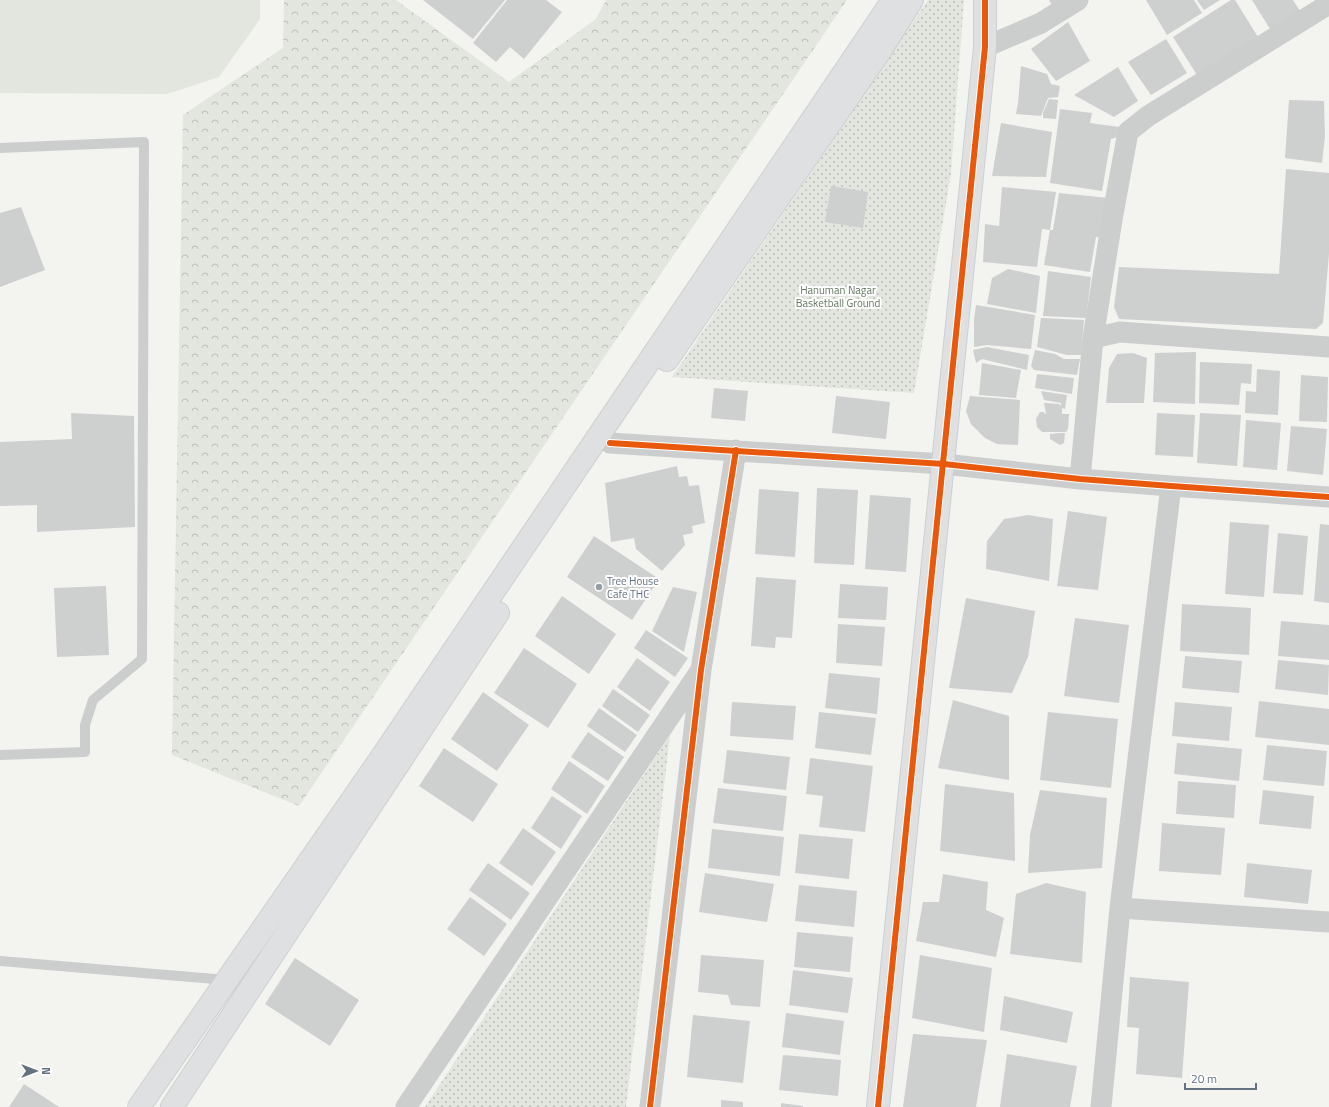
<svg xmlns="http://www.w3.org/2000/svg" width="1329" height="1107" viewBox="0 0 1329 1107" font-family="'Titillium Web',sans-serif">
<defs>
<pattern id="green-dots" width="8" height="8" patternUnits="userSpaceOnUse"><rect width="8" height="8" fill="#e2e6de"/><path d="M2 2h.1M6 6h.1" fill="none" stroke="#bbbfb9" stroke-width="1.8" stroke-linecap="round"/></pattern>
<pattern id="forest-crowns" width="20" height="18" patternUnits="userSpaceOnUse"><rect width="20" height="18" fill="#e2e6de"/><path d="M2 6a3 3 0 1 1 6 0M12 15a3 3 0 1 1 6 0" fill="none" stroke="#bbbfb9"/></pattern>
</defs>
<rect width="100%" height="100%" fill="#f3f3f0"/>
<path fill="url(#green-dots)" d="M928,0H964L951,173L914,393L672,377Z
M670,735L626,1107H425Z"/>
<path fill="url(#forest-crowns)" d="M284,0H396L509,82L596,19L606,0H847L299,806L172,755L183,115L283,48Z"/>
<path fill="#e2e6de" d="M0,0H260V19L219,77L167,94L0,93Z"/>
<path fill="#cecfcf" d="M423,0H505L473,39Z
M507,0H546L562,12L524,59L510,47L496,62L473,43Z
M1049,0H1060L1052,5Z
M1146,0H1194L1202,13L1167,35Z
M1197,0H1220L1204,10Z
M1231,0H1235L1258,37L1197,75L1173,37Z
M1252,0H1293L1300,11L1270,29Z
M1068,22L1090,61L1056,81L1031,49Z
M1166,39L1187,73L1151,95L1128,62Z
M1021,66L1047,74L1051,84L1060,86L1058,97L1048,98L1041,116L1016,114L1018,103Z
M1118,67L1138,101L1114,117L1074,95Z
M1049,99L1058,100L1056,119L1043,118V113Z
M1289,100L1324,101L1325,136L1322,163L1285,158Z
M1060,109L1092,113L1090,123L1119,127L1118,137L1111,139L1102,191L1050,183Z
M1001,123L1052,132L1046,177L992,176Z
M1286,169L1329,173V254L1323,323L1316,329L1119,319L1114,307L1119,267L1279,274Z
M831,186L868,192L863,228L825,222Z
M1002,187L1056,192L1050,230L1042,229L1037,267L983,262L985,224L999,226Z
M1059,193L1109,198L1103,238L1096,237L1090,272L1044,265L1050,230H1053Z
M21,207L45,270L0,287V213Z
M1008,269L1040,276L1036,313L987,304L992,278Z
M1048,271L1091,277L1086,318L1043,316Z
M976,305L1035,315L1031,349L987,345L974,347V320Z
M1041,318L1084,320L1081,355H1067L1037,347Z
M987,347L1029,355L1027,370L982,359L976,363L973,350Z
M1035,350L1055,354L1064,359H1080L1077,375L1034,370L1031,366Z
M1196,352L1195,404L1153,402L1155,353Z
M1133,353L1147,358L1144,403H1106L1109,368L1117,354Z
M1200,362L1252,364L1251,384L1241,383L1239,405L1199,403Z
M982,363L1021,370L1016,398L979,395Z
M1257,369L1280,371L1278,415L1245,413L1246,391L1256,392Z
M1037,374L1074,378L1072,394L1035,388Z
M1301,375L1328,377L1327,422L1299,421Z
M714,388L748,391L745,421L711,418Z
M1041,391L1067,395L1065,409L1062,408L1061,403L1044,400Z
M836,396L890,402L886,439L832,433Z
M970,396L1020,400L1018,445L997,444L985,438L971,424L966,411Z
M1044,403L1059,404L1062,406V414H1069L1068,429L1066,432H1042L1037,427L1036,419L1040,412H1044L1045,414H1056H1046Z
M71,413L134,416L135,527L37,532V505L0,506V442L72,439Z
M1157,413L1195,415L1193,457L1155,455Z
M1200,413L1241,415L1237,466L1197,463Z
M1246,420L1281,423L1277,470L1243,467Z
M1291,426L1327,429L1323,475L1287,471Z
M1060,433H1065L1064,443L1060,445L1050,439V434Z
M677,466L679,477L687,476L689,486L699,485L705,523L692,526L693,533L683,535L685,545L662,571L636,549L634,538L611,542L605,483Z
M817,488L858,490L854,565L814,563Z
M759,489L799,492L795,557L755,554Z
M870,495L911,498L906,572L865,569Z
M1068,511L1107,517L1098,590L1057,586Z
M1028,515L1053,519L1049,581L986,569L987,541L1004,519Z
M1230,522L1269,525L1264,597L1225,594Z
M1320,524L1329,525V603L1314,601Z
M1278,533L1308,536L1303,595L1273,593Z
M594,536L659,579L632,620L567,577Z
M756,577L796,580L792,638L776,637L775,648L751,646Z
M840,584L888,587L886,620L838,618Z
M106,586L109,655L57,657L54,588Z
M673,587L697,592L684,652L652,631Z
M562,596L616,634L589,674L535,636Z
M966,598L1035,611L1028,657L1012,693L949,688Z
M1182,604L1251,608L1249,655L1180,651Z
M1075,618L1129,625L1119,703L1064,696Z
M1281,621L1329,625V660L1278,656Z
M838,624L885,627L882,666L836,663Z
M646,630L688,658L675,677L634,648Z
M524,648L577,684L548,728L494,693Z
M1185,656L1242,661L1239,693L1182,688Z
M637,658L670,682L650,711L617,687Z
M1278,660L1329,665L1328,695L1275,689Z
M829,673L880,678L877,714L825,708Z
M613,689L650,715L638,732L602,706Z
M483,692L529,725L497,771L451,739Z
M953,700L1009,716V780L938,768Z
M1259,701L1329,709V745L1255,737Z
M732,702L796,706L793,740L730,736Z
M1175,702L1232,707L1229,741L1172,736Z
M599,708L637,735L625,752L587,726Z
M819,712L876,718L871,755L815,748Z
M1048,712L1118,719L1111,788L1040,780Z
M588,732L624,757L608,781L571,757Z
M1177,743L1242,749L1239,781L1174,774Z
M1267,745L1327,751L1324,786L1263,780Z
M444,748L498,784L473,822L419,786Z
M727,750L790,757L786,790L723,783Z
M810,758L873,766L865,832L819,827L823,796L806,794Z
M569,761L605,786L587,814L551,789Z
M1178,781L1236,785L1234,818L1176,814Z
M945,784L1014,793L1015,861L940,851Z
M718,788L787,796L783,831L713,823Z
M1040,790L1107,798L1102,868L1028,873L1030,835Z
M1263,790L1314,796L1311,829L1259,824Z
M552,796L582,816L561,849L531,828Z
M1162,823L1225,828L1221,875L1159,871Z
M523,828L556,852L532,886L499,863Z
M712,829L784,837L780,876L708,868Z
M799,834L853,839L849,879L795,873Z
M488,863L530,893L511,920L469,890Z
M1247,863L1312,870L1308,904L1244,897Z
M705,873L774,884L767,922L699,912Z
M943,874L988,882L986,910L1004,918L996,957L916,941L923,902H939Z
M1046,883L1086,892L1082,963L1010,954L1016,894Z
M799,885L857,891L854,927L795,921Z
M470,897L507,924L484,956L447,929Z
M797,932L853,937L850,972L794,967Z
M701,955L764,960L760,1007L731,1005L728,995L698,992Z
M920,955L992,968L984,1032L912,1018Z
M295,958L359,1000L330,1046L265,1004Z
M793,970L853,978L848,1013L789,1005Z
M1130,977L1189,982L1182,1078L1136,1074L1139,1028L1127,1027Z
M1004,996L1073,1012L1067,1043L1000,1030Z
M786,1013L844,1021L840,1055L782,1047Z
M693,1015L750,1021L743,1083L687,1077Z
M913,1034L987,1040L976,1107H903Z
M1007,1054L1077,1066L1070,1107H1000Z
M783,1055L841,1060L838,1096L779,1090Z
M24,1084L59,1107H9Z
M721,1100L743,1102V1107H721Z
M781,1103L803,1106V1107H781Z"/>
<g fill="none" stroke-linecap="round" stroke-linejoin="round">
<g stroke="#cecfcf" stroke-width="24">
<path id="secondary" d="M667,360L880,51L912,0
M139,1107L379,761L893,0
M172,1107L498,613
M878,1107L985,47V0"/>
</g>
<path stroke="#cccdcd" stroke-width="10" d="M0,148L144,142L142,659L93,700L85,725V752L0,755
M0,961L227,980"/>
<path stroke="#cccdcd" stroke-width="21" d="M985,47L1041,23L1078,0
M1093,338L1113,214L1128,132L1148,116L1329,4
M610,443L944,464L1080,479L1171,486L1329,497
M1080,479L1093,338L1120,332L1329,347
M1120,908L1328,922
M406,1107L699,673
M650,1107L701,670L736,450
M1101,1107L1120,908L1171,486"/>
<use href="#secondary" stroke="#dfe0e1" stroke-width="22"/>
<g stroke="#fff" stroke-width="8">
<path id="cycleway" d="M610,443L944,464L1080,479L1171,486L1329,497
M650,1107L701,670L736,450
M878,1107L985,47V0"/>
</g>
<use href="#cycleway" stroke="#e8590c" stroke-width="6"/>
</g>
<circle fill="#959fa8" stroke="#fff" stroke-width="1.5" cx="599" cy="587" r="4"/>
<g text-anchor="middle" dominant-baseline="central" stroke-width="4" stroke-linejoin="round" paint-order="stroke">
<g font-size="11" fill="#647861" stroke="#fff">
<text x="838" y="290">Hanuman Nagar<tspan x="838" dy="13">Basketball Ground</tspan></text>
</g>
<g font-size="11" fill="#627281" stroke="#fff" text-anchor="start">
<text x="607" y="581">Tree House<tspan x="607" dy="13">Cafe THC</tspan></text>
</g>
</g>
<g transform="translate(36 1071) rotate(90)" stroke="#ffffff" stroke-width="3" paint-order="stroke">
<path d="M0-3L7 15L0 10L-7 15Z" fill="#627281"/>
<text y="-6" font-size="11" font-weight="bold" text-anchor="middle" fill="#627281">N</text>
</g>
<path d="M1185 1083v6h71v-6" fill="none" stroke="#627281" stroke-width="2"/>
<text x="1191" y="1083" font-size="12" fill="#627281" stroke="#ffffff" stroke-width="3" paint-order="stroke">20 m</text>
</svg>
